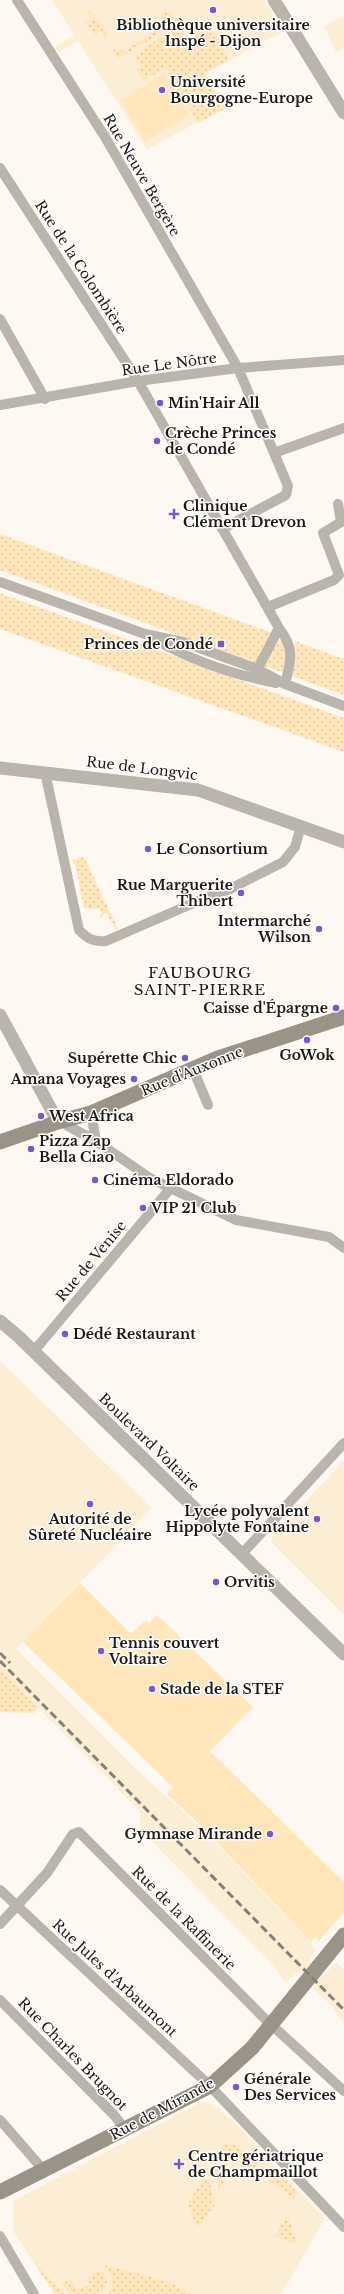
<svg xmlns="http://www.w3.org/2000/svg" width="344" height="2294" viewBox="0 0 344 2294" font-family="'Libre Baskerville',serif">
<defs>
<pattern id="grass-dots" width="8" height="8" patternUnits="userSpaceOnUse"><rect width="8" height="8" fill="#ffe6bb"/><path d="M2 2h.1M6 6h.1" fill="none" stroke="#dac5a0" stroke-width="1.8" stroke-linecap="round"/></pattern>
</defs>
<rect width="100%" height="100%" fill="#fdf9f2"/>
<path fill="#fceed5" d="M52,0H265L284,31L205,73L226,108L147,149L78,41L59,52L55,47L74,35Z
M344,16V48L336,52L324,26Z
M0,1361L152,1508L16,1649L139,1772L202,1829L313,1945L315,1950L309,1960L323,1976L336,1962L344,1970V2024L332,2006L313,1989L315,1987L299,1970L286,1983L274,1967L140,1829V1811L0,1669Z
M344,1460V1615L271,1542L272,1538Z
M201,2102L213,2104L239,2127L325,2219L281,2294H55L13,2231V2201Z"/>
<path fill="url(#grass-dots)" d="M89,10C96,19 101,21 107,32L105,38L101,31L95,35L86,22L92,19L86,12Z
M164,10L172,12L174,18C168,33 131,50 117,59L113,49L126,51C139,42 149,33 163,24L161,15Z
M176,26L186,40L209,26L229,60L205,73L226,108L198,123L166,68L144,80L136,69L140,66L134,56Z
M0,534L275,634L255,663L0,570Z
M0,593L344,718V752L0,629Z
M281,639L285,643L286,673L263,666L278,641Z
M295,641L344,659V695L292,676Z
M84,857L88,866L118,929L116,930L106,912L101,918L99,917L102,912L99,909L84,908L75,864H73L72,860Z
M0,1669L38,1707L34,1713L0,1712Z
M225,2143L233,2144L258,2164L252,2171L234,2155L230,2160L222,2155L220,2150Z
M216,2163L225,2168L227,2177L219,2191L214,2164Z
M264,2169L275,2170L298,2193L293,2198L261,2175Z
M204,2178L209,2180L215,2204L199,2226H196L188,2203Z
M288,2217L296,2239L295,2244L275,2236L285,2218Z
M31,2259L65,2294H55Z
M101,2264L169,2282L191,2294H108C117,2282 110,2273 101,2264Z
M100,2271L104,2273C109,2281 107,2288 100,2294H70L62,2284L71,2279L78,2290L90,2284L87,2278Z"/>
<path fill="#ffe6bb" d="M165,73L189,115L145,142L121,100Z
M80,1583L131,1634L146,1620L149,1623L157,1615L253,1707L210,1751L344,1882V1912L319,1941L315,1937L311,1942L203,1828L167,1794L173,1787L23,1642Z"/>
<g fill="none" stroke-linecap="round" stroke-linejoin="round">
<path stroke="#b9b5ad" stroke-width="10" d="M17,0L105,137L238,368L288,486L286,495L222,529
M0,168L138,381L279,628C295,648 291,661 285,684
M0,319L45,399
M0,405L138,381L238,368L344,360
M274,453L344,428
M0,582L145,634L183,642L257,669L285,684L344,706
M268,607L334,580L339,575L323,533L341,522L338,504
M152,638C189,659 234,675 276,683
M255,674L279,628
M45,772L79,930C88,939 93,942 106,941L219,892L228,890L283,862L295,847L301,826
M193,1069L208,1105
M91,1113L96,1141
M68,1126L96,1141L150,1178L236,1220L329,1237L344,1248
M34,1351L170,1189
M241,1555L344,1443
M0,1890L210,2086L344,2227
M0,1924L47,1873L73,1834L79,1832L264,2018L344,2091
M0,2000L114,2115L125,2129
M0,2120L40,2166L42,2172
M0,2236L34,2294"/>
<path stroke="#b9b5ad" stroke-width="13" d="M274,0L344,113
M0,768L198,790L344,842
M0,1015L58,1122
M0,1321L19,1337L344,1654"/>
<path stroke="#9a9488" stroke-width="15" d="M0,1142L58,1122L91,1113L218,1058L344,1017
M0,2192L210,2086L252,2048L344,1935"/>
<path stroke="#848079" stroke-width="3" stroke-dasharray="8 4" stroke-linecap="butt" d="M0,1653L10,1663
M0,1661L344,2010"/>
</g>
<g fill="#7857d1" stroke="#fff" stroke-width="1.5">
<circle cx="213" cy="10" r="4"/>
<circle cx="162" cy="90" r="4"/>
<circle cx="160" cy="403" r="4"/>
<circle cx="157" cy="441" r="4"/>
<path d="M172 508h4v4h4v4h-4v4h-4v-4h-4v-4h4z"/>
<rect x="217" y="640" width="8" height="8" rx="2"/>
<circle cx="148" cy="849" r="4"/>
<circle cx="241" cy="893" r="4"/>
<circle cx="319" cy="929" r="4"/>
<circle cx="336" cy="1008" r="4"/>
<circle cx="307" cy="1040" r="4"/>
<circle cx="185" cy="1058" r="4"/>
<circle cx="134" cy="1079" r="4"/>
<circle cx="41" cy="1116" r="4"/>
<circle cx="31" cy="1149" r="4"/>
<circle cx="95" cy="1180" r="4"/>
<circle cx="143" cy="1208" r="4"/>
<circle cx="65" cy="1334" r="4"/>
<circle cx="90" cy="1504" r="4"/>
<circle cx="317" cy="1519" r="4"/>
<circle cx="216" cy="1582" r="4"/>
<circle cx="101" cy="1651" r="4"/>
<circle cx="152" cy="1689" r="4"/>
<circle cx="270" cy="1834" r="4"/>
<circle cx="236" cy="2087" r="4"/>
<path d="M177 2158h4v4h4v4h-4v4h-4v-4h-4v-4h4z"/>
</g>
<g text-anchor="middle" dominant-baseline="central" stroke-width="3" stroke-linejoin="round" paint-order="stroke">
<g font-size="14" font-weight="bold" fill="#1c1812" stroke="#fff" text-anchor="start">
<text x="213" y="25" text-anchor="middle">Bibliothèque universitaire<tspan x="213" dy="16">Inspé - Dijon</tspan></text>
<text x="170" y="82">Université<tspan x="170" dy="16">Bourgogne-Europe</tspan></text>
<text x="168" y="403">Min'Hair All</text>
<text x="165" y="433">Crèche Princes<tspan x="165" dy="16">de Condé</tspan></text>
<text x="183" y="506">Clinique<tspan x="183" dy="16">Clément Drevon</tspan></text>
<text x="213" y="644" text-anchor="end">Princes de Condé</text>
<text x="156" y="849">Le Consortium</text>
<text x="233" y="885" text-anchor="end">Rue Marguerite<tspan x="233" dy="16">Thibert</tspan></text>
<text x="311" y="921" text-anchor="end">Intermarché<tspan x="311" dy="16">Wilson</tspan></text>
<text x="328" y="1008" text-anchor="end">Caisse d'Épargne</text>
<text x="307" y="1055" text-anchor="middle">GoWok</text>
<text x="177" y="1058" text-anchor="end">Supérette Chic</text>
<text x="126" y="1079" text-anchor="end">Amana Voyages</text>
<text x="49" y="1116">West Africa</text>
<text x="39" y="1141">Pizza Zap<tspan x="39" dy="16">Bella Ciao</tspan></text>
<text x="103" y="1180">Cinéma Eldorado</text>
<text x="151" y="1208">VIP 21 Club</text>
<text x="73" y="1334">Dédé Restaurant</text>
<text x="309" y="1511" text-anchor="end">Lycée polyvalent<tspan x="309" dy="16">Hippolyte Fontaine</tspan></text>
<text x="90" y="1519" text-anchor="middle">Autorité de<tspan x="90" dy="16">Sûreté Nucléaire</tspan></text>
<text x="224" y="1582">Orvitis</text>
<text x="109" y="1643">Tennis couvert<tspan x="109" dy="16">Voltaire</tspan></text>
<text x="160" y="1689">Stade de la STEF</text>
<text x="262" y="1834" text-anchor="end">Gymnase Mirande</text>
<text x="244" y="2079">Générale<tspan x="244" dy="16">Des Services</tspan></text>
<text x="188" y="2156">Centre gériatrique<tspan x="188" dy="16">de Champmaillot</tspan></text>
</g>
<g font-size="14" fill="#1c1812" stroke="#fff">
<text transform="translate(142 175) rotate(60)">Rue Neuve Bergère</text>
<text transform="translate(81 267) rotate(57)">Rue de la Colombière</text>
<text transform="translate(169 364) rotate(-8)">Rue Le Nôtre</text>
<text transform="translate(142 768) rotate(7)">Rue de Longvic</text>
<text transform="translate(192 1071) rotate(-22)">Rue d'Auxonne</text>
<text transform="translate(91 1261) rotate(-50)">Rue de Venise</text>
<text transform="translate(149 1442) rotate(44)">Boulevard Voltaire</text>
<text transform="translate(184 1918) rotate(45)">Rue de la Raffinerie</text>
<text transform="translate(115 1978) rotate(43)">Rue Jules d'Arbaumont</text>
<text transform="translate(73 2054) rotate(46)">Rue Charles Brugnot</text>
<text transform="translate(162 2109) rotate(-28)">Rue de Mirande</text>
</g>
<g font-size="15" letter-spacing="1" fill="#1c1812" stroke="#fff">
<text x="200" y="972">FAUBOURG<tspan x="200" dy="17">SAINT-PIERRE</tspan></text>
</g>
</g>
</svg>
